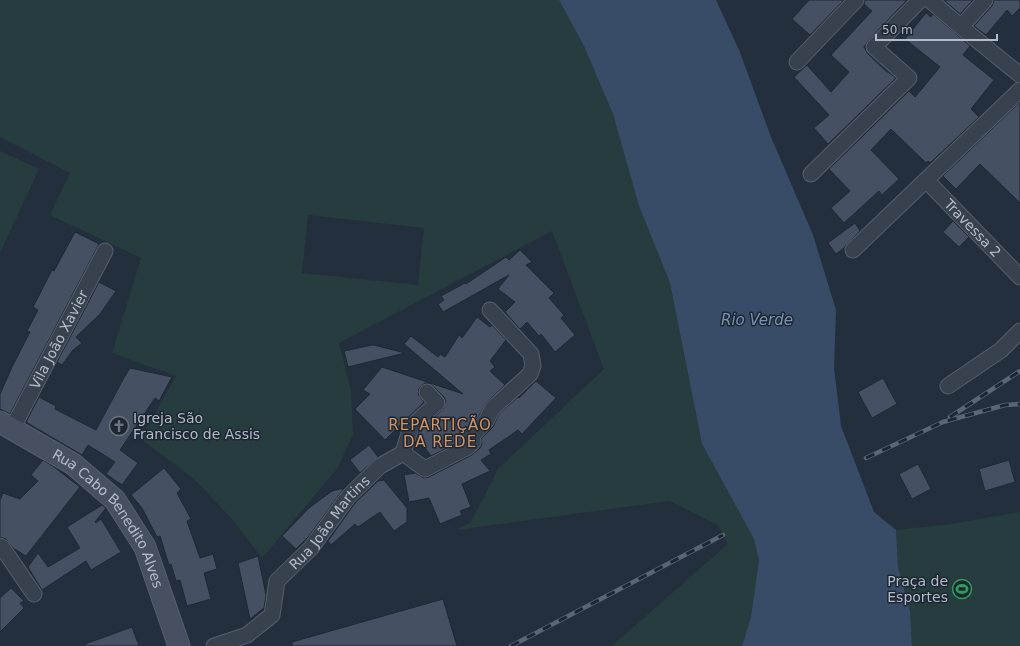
<svg xmlns="http://www.w3.org/2000/svg" width="1020" height="646" viewBox="0 0 1020 646" font-family="'DejaVu Sans',sans-serif">
<rect width="100%" height="100%" fill="#242f3e"/>
<path fill="#263c3f" fill-rule="evenodd" d="M0,0H559L584,46L613,114L639,206L670,283L702,444L754,539L759,560L751,617L742,646H612L728,544L718,525L669,501L456,530L471,522L498,469L604,369L552,231L339,343L351,390L353,434L337,469L262,558L232,519L193,478L141,439L176,376L112,353L141,258L50,215L70,173L0,137ZM308,215L424,228L418,285L302,273Z
M0,151L39,169L0,253Z
M1020,512V646H912L910,611L898,567L896,530L951,524Z"/>
<path fill="#394c67" d="M559,0H716L739,50L771,137L813,235L836,310L834,368L841,426L874,512L896,530L898,567L910,611L912,646H742L751,617L759,560L754,539L702,444L670,283L639,206L613,114L584,46Z"/>
<path fill="#455162" stroke="#1f2835" d="M809,0H844L810,35L792,19Z
M865,0H907L868,41L864,47L868,54L887,72H888L896,78L828,144L814,128L829,115L794,77L807,65L831,92L849,72L831,55L872,11L864,4Z
M946,0H973L960,14L945,1Z
M994,0H1020V8L1012,16L1007,10L986,35L974,26L992,6Z
M926,13L931,17L933,14L970,46L963,55L994,80L971,109L979,117L930,163L928,161L926,163L891,129L871,150L899,179L882,195L879,191L844,223L831,208L850,191L829,169L909,91L915,97L940,67L905,39Z
M1020,102V203L980,164L956,189L943,176Z
M953,221L969,237L959,247L943,232Z
M855,223L860,231L847,244L844,248L836,254L828,243Z
M75,232L99,244L10,414L0,409V394L12,367L30,332L27,331L38,310L33,307L52,270L54,271Z
M520,250L532,262L526,265L554,293L549,298L564,315L561,318L575,335L555,352L541,334L539,336L527,322L520,329L505,312L515,302L498,289L509,275L443,312L438,304L444,300L441,296L465,283L466,284L506,257L509,260Z
M99,282L116,291L100,314L76,337L82,343L73,350L62,365L57,362Z
M477,317L490,327L492,325L506,340L490,361L495,367L490,371L505,385L486,403L479,416L464,431L462,435L463,440L431,456L417,437L419,432L443,409L446,401L444,397L433,386L429,383H425L421,386L419,389L418,394L424,402L385,440L355,409L370,394L363,390L382,367L463,394L404,344L411,336L438,357L440,354L445,357L459,335L462,338Z
M372,345H374L405,353L348,367L344,351Z
M130,368L172,377L159,401L155,398L120,450L138,463L122,485L106,474L115,462L88,445L82,455L26,422L39,397L56,406L55,409L96,430L125,376Z
M883,378L897,404L872,418L858,392Z
M536,381L556,398L522,434L518,430L489,450L491,454L481,460L490,471L462,484L471,507L460,511L462,515L440,524L429,498L409,502L404,475L415,473L424,478L429,477L472,455L480,448L482,444L481,439L493,427L499,414L518,397L519,398Z
M369,445L378,457L360,473L350,460Z
M43,460L54,467L80,487L26,556L13,548L6,539L0,537V500L3,493L20,499L38,481L31,475Z
M1009,460L1015,482L985,491L979,469Z
M918,464L931,489L912,499L899,474Z
M164,468L181,489L177,493L191,519L187,521L200,558L213,554L217,569L204,573L211,599L187,606L180,580L176,581L171,564L169,565L160,536L157,537L142,508L131,495Z
M384,480L407,508V522L394,531L380,512L358,527L355,524L331,545L328,541L355,503L378,481Z
M344,488L309,536L296,549L282,536L309,508L332,491Z
M102,505L106,508L95,522L96,523L101,519L121,552L91,570L86,561L42,590L28,567L38,553L48,567L80,548L67,527Z
M258,556L266,595L264,608L250,619L238,563Z
M11,588L24,601L20,603L24,608L0,632V598Z
M443,599L457,646H292V642Z
M132,627L139,646H85V644Z"/>
<g fill="none" stroke-linecap="round" stroke-linejoin="round">
<g stroke="#565f6c" stroke-width="17">
<g id="minor">
<path d="M930,0L961,27L1020,75"/>
<path d="M961,27L985,0"/>
<path d="M797,62L856,0"/>
<path d="M811,174L909,78L874,47L920,0"/>
<path id="s1" d="M926,180L1020,277"/>
<path d="M853,250L1020,90"/>
<path d="M948,386L1001,350L1020,331"/>
<path id="s2" d="M12,429L105,251"/>
<path d="M403,453L425,469L468,447L473,442L471,437L486,421L492,409L530,374L533,366L531,354L490,310"/>
<path d="M0,546L2,547L34,594"/>
<path id="s3" d="M214,646L247,635L272,615L277,581L311,548L348,497L380,466L403,453L411,427L437,403L427,392"/>
</g>
</g>
<g stroke="#565f6c" stroke-width="23">
<g id="secondary">
<path id="s4" d="M0,422L73,464L115,500L145,547L179,646"/>
</g>
</g>
<use href="#minor" stroke="#38414e" stroke-width="15"/>
<use href="#secondary" stroke="#465061" stroke-width="21"/>
<g stroke="#5a6575" stroke-width="4.5">
<path id="rail" d="M950,417L1020,371
M866,458L943,422L1005,405L1020,404
M511,646L723,535"/>
</g>
<use href="#rail" stroke="#1d2633" stroke-width="3" stroke-dasharray="9" stroke-linecap="butt"/>
</g>
<defs>
<g id="church-ring" transform="scale(1)"><circle r="9.5" fill="#1d2633" stroke="#6b7280" stroke-width="1.5"/><path d="M-1.2-6h2.4v3.5h3.3v2.4h-3.3V6h-2.4V-.1h-3.3v-2.4h3.3Z" fill="#6b7280"/></g>
<g id="stadium-ring" transform="scale(1)"><circle r="9.5" fill="#1d2633" stroke="#2e9e5b" stroke-width="1.5"/><path d="M0-5a6.5 5 0 1 0 0 10a6.5 5 0 1 0 0-10ZM-3.5-1.8h7v3.6h-7Z" fill="#2e9e5b"/></g>
</defs>
<g fill-rule="evenodd">
<use href="#church-ring" x="119" y="426"/>
<use href="#stadium-ring" x="962" y="589"/>
</g>
<g text-anchor="middle" dominant-baseline="central" stroke-width="3" stroke-linejoin="round" paint-order="stroke">
<g font-size="14" fill="#b4bcc9" stroke="#1d2633">
<text stroke="none"><textPath href="#s1" startOffset="67">Travessa 2</textPath></text>
<text stroke="none"><textPath href="#s2" startOffset="101">Vila João Xavier</textPath></text>
<text stroke="none"><textPath href="#s4" startOffset="150">Rua Cabo Benedito Alves</textPath></text>
<text stroke="none"><textPath href="#s3" startOffset="180">Rua João Martins</textPath></text>
</g>
<g font-size="14" fill="#b4bcc9" stroke="#1d2633" text-anchor="start">
<text x="133" y="418">Igreja São<tspan x="133" dy="16">Francisco de Assis</tspan></text>
<text x="948" y="581" text-anchor="end">Praça de<tspan x="948" dy="16">Esportes</tspan></text>
</g>
<g font-size="15" font-style="italic" fill="#7c92b1" stroke="#1d2633">
<text x="757" y="320">Rio Verde</text>
</g>
<g font-size="15" letter-spacing="1" fill="#d59563" stroke="#1d2633">
<text x="440" y="425">REPARTIÇÃO<tspan x="440" dy="17">DA REDE</tspan></text>
</g>
</g>
<path d="M876 34v6h121v-6" fill="none" stroke="#b4bcc9" stroke-width="2"/>
<text x="882" y="34" font-size="12" fill="#b4bcc9" stroke="#1d2633" stroke-width="3" paint-order="stroke">50 m</text>
</svg>
